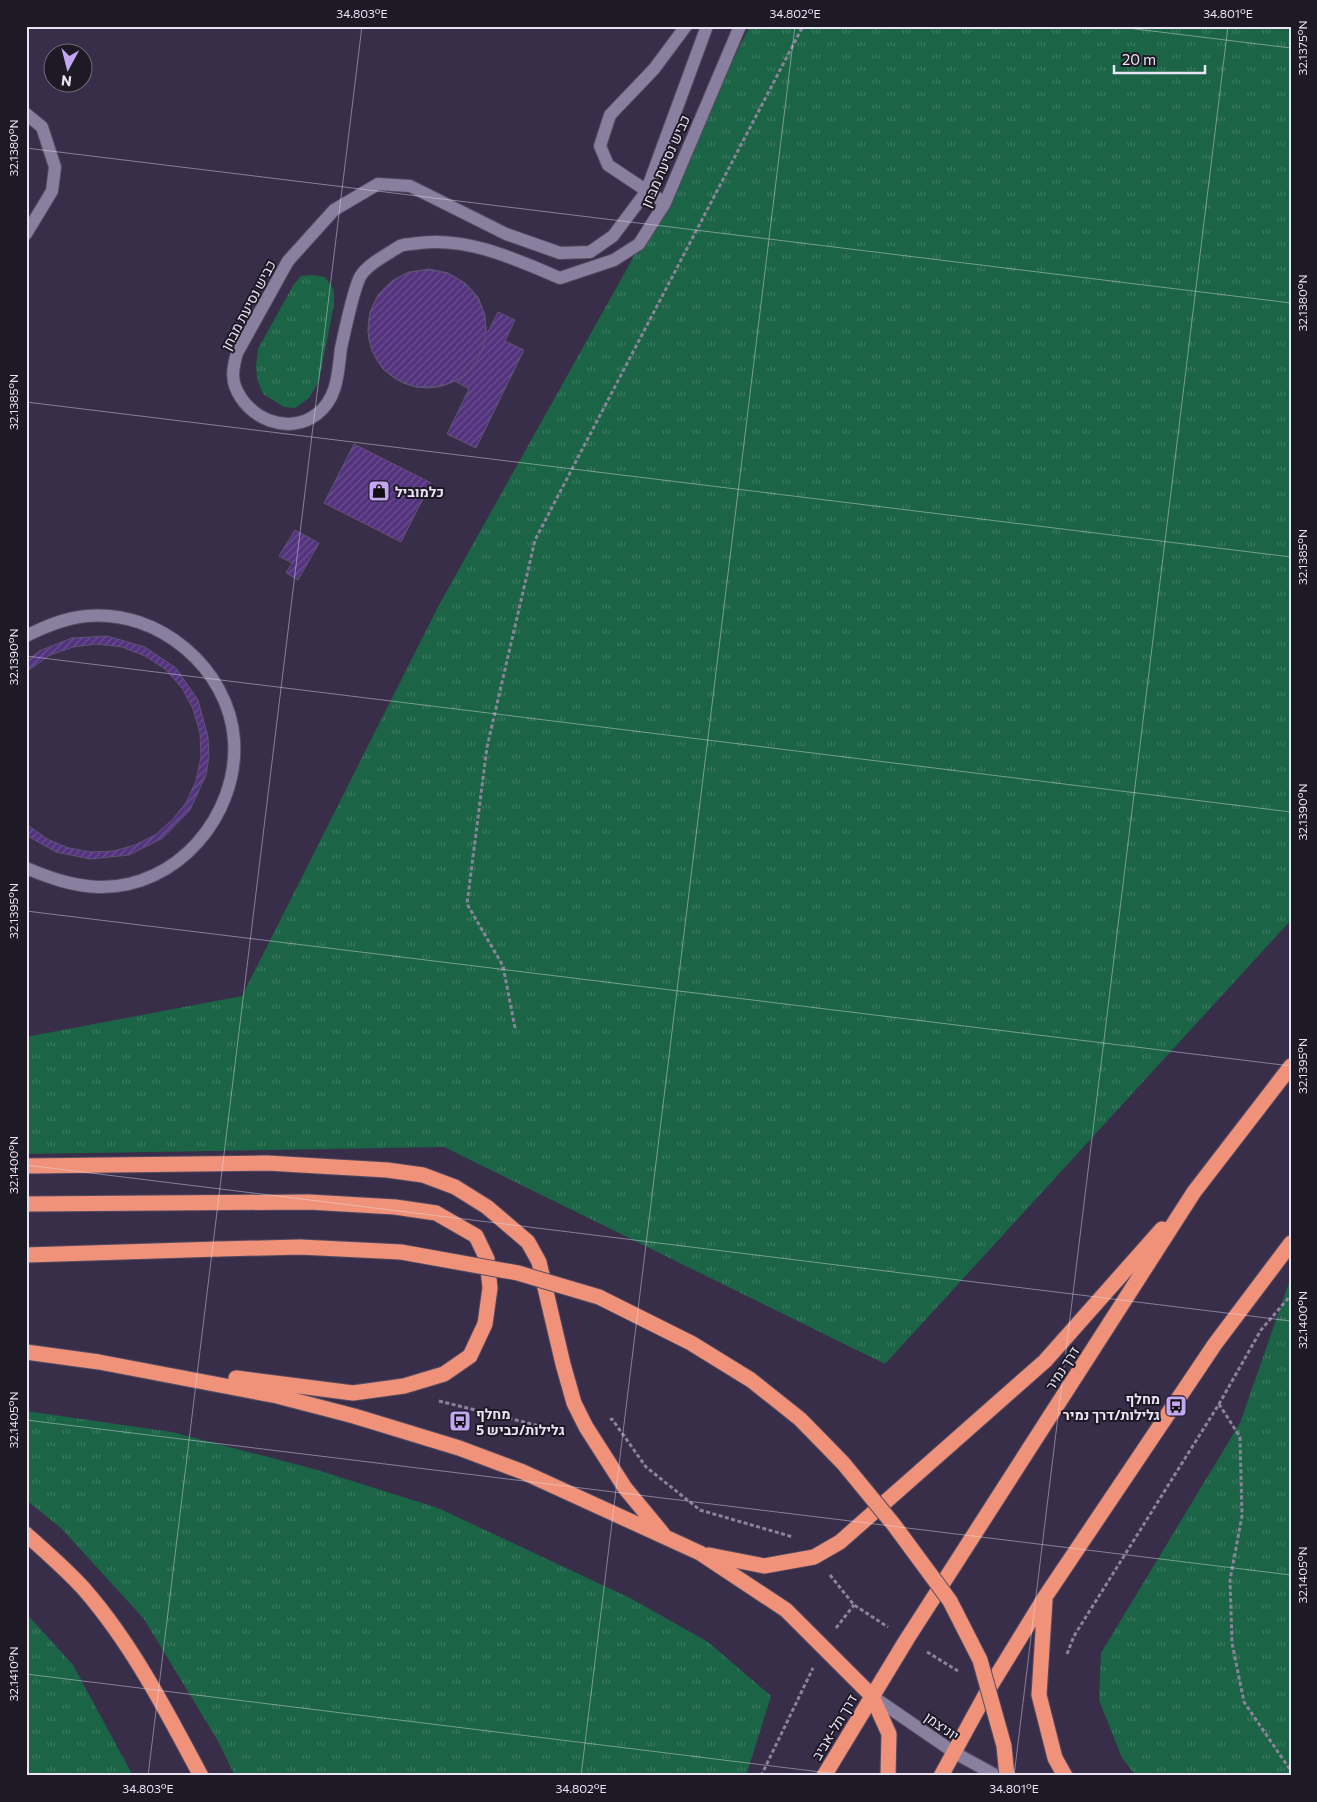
<svg xmlns="http://www.w3.org/2000/svg" width="1317" height="1802" viewBox="0 0 1317 1802" font-family="Commissioner,Heebo,sans-serif">
<defs>
<pattern id="grass-tufts" width="24" height="20" patternUnits="userSpaceOnUse" patternTransform="scale(1.25)"><rect width="24" height="20" fill="#1b6445"/><path d="M3 7l-1-3M5 7V3M7 7l1-3M15 17l-1-3M17 17v-4M19 17l1-3" fill="none" stroke="#3c7a60"/></pattern>
<pattern id="building-hatch" width="6" height="6" patternUnits="userSpaceOnUse" patternTransform="scale(1.25)"><rect width="6" height="6" fill="#53327e"/><path d="M-1 1l2-2M0 6l6-6M5 7l2-2" fill="none" stroke="#6c5091"/></pattern>
</defs>
<rect width="100%" height="100%" fill="#382e49"/>
<path fill="url(#grass-tufts)" d="M750,26H1291V920L885,1364L444,1147L26,1154V1037L242,996L439,605L628,267Z
M312,275L325,277L334,290V304L319,381L309,398L295,408L284,407L263,394L257,379L256,366L258,349L294,284L301,276Z
M1291,1277V1776H1136L1122,1758L1099,1700L1101,1653L1240,1423Z
M26,1411L172,1432L314,1469L438,1508L632,1599L708,1642L771,1696L746,1776H235L218,1741L144,1619L61,1528L26,1500Z
M26,1613L73,1665L133,1776H26Z"/>
<path fill="url(#building-hatch)" stroke="#5f5471" d="M429,269L448,273L465,283L478,297L485,315L486,331L488,332L498,312L515,320L505,341L524,350L476,448L447,434L469,389L455,381L436,387H416L398,380L382,368L372,351L368,332L370,312L378,295L392,281L409,272Z
M368 329a59 59 0 1 1 118 0a59 59 0 1 1-118 0Z
M354,444L431,483L401,542L324,503Z
M295,530L319,543L298,580L286,573L292,563L279,556Z
M107,636L145,647L176,668L198,700L208,737L209,757L206,775L190,810L163,838L129,855L90,859L56,852L26,835V824L49,840L69,848L91,852L114,851L135,845L155,835L172,820L186,803L196,781L201,757L200,733L193,709L182,688L165,669L145,656L122,647L97,644L73,647L50,655L26,672V662L39,651L72,638Z"/>
<g fill="none" stroke-linecap="round" stroke-linejoin="round">
<g stroke="#544b61" stroke-width="14">
<path id="lane" d="M707,26L646,192L613,236L590,252L560,253L506,234L410,186L378,184L334,210L288,261L237,353C234,363 231,376 235,386C247,419 289,436 317,414C338,398 338,372 341,348C345,330 352,296 359,279C363,269 376,261 384,256C389,253 395,249 400,246C406,244 413,244 419,243C469,237 515,259 560,278L614,260L639,244L665,203L740,26
M26,114L42,127L55,167L52,191L26,234
M665,203L608,165L600,146L610,115L654,69L686,26
M26,636C46,626 65,618 87,616C158,609 229,668 234,740C239,815 177,889 99,887C72,886 50,878 26,868"/>
</g>
<g stroke="#544b61" stroke-width="14">
<path id="secondary" d="M872,1696L955,1753L997,1776"/>
</g>
<g stroke="#544b61" stroke-width="17">
<path id="highway" d="M26,1166L267,1163L387,1170L423,1175L455,1187L487,1207L528,1242L539,1262L563,1364L574,1403L586,1427L625,1488L663,1534
M26,1204L309,1202L395,1207L436,1213L476,1236L487,1259L490,1288L485,1324L470,1356L444,1374L404,1386L353,1393L236,1378
M26,1255L219,1249
M26,1352L99,1362L277,1396L354,1416L459,1448L523,1472L700,1553L786,1610L872,1696L889,1734L888,1776
M26,1534C46,1552 67,1570 84,1589C132,1644 167,1712 201,1776
M709,1555L764,1566L814,1557L840,1542L1045,1361L1162,1229
M1045,1600L1039,1695L1055,1758L1065,1776
M824,1776L907,1639L1194,1192L1291,1066
M941,1776L988,1690L1045,1597L1215,1344L1291,1243"/>
</g>
<path stroke="#8b839a" stroke-width="3" stroke-dasharray="4 2.5" stroke-linecap="butt" d="M515,1028L503,966L467,904L487,747L535,540L803,26
M439,1401L552,1429H562
M1219,1404L1240,1437L1242,1516L1230,1580L1232,1643L1244,1702L1291,1771
M610,1420L612,1419L646,1467L700,1510L793,1537
M830,1575L854,1605L888,1627
M836,1628L854,1605
M927,1652L958,1671
M1067,1654L1074,1636L1219,1404L1261,1330L1291,1295
M761,1776L813,1668"/>
<use href="#lane" stroke="#897f9e" stroke-width="12"/>
<use href="#secondary" stroke="#897f9e" stroke-width="12"/>
<use href="#highway" stroke="#ef9279" stroke-width="15"/>
<g stroke="#544b61" stroke-width="17" stroke-linecap="butt">
<path id="highway-bridge" d="M219,1249L300,1247L401,1252L518,1273L599,1297L691,1343L751,1380L800,1419L843,1463L894,1525L950,1601L980,1660L1004,1746L1007,1776"/>
</g>
<use href="#highway-bridge" stroke="#ef9279" stroke-width="15"/>
</g>
<path fill="none" stroke="#e9e3f4" stroke-width="1" stroke-opacity="0.45" d="M1111,26L1291,48M26,148L1291,303M26,402L1291,557M26,656L1291,812M26,911L1291,1066M26,1165L1291,1321M26,1420L1291,1575M26,1674L853,1776M148,1776L362,26M581,1776L795,26M1014,1776L1228,26"/>
<defs>
<g id="shop-square" transform="scale(1.125)"><rect x="-9" y="-9" width="18" height="18" rx="4" fill="#c4a7f1" stroke="#1d1925"/><path d="M-5-2.5h2.3a2.7 3.5 0 0 1 5.4 0H5L5.5 6h-11ZM-1.5-2.5h3a1.5 2.3 0 0 0-3 0Z" fill="#111"/></g>
<g id="bus-square" transform="scale(1.125)"><rect x="-9" y="-9" width="18" height="18" rx="4" fill="#c4a7f1" stroke="#1d1925"/><path d="M-5-6H5V4H4V6H2V4H-2V6H-4V4H-5ZM-3.5-4V0h7V-4ZM-3.5 1.2v1.5H-2V1.2ZM2 1.2v1.5H3.5V1.2Z" fill="#111"/></g>
</defs>
<g fill-rule="evenodd">
<use href="#shop-square" x="379" y="491"/>
<use href="#bus-square" x="1176" y="1406"/>
<use href="#bus-square" x="460" y="1421"/>
</g>
<g text-anchor="middle" dominant-baseline="central" stroke-width="4" stroke-linejoin="round" paint-order="stroke">
<g font-size="14" fill="#e9e3f4" stroke="#1d1925">
<text transform="translate(665 161) rotate(-66)">כביש נסיעת מבחן</text>
<text transform="translate(248 305) rotate(-62)">כביש נסיעת מבחן</text>
<text transform="translate(1062 1368) rotate(-57)">דרך נמיר</text>
<text transform="translate(942 1726) rotate(35)">יוניצמן</text>
<text transform="translate(834 1727) rotate(-59)">דרך תל-אביב</text>
</g>
<g font-size="14" font-weight="bold" fill="#e9e3f4" stroke="#1d1925" text-anchor="start">
<text x="395" y="491">כלמוביל</text>
<text x="1160" y="1398" text-anchor="end">מחלף<tspan x="1160" dy="16">גלילות/דרך נמיר</tspan></text>
<text x="476" y="1413">מחלף<tspan x="476" dy="16">גלילות/כביש 5</tspan></text>
</g>
</g>
<rect width="1317" height="1802" fill="none" stroke="#1d1925" stroke-width="55"/>
<g transform="translate(68 68) rotate(187)"><circle r="24" fill="#1d1925" stroke="#6f6a78"/>
<path d="M0-4L9 19L0 12L-9 19Z" fill="#c4a7f1"/>
<text y="-8" font-size="14" font-weight="bold" text-anchor="middle" fill="#e9e3f4">N</text>
</g>
<path d="M1114 65v8h91v-8" fill="none" stroke="#e9e3f4" stroke-width="2.5"/>
<text x="1122" y="65" font-size="15" fill="#e9e3f4" stroke="#1d1925" stroke-width="4" paint-order="stroke">20 m</text>
<rect x="28" y="28" width="1262" height="1746" fill="none" stroke="#e9e3f4" stroke-width="2"/>
<g font-size="12" text-anchor="middle" fill="#e9e3f4">
<text x="362" y="18">34.803°E</text>
<text x="795" y="18">34.802°E</text>
<text x="1228" y="18">34.801°E</text>
<text transform="translate(1303 48) rotate(-90)" y="4">32.1375°N</text>
<text transform="translate(14 148) rotate(-90)" y="4">32.1380°N</text>
<text transform="translate(1303 303) rotate(-90)" y="4">32.1380°N</text>
<text transform="translate(14 402) rotate(-90)" y="4">32.1385°N</text>
<text transform="translate(1303 557) rotate(-90)" y="4">32.1385°N</text>
<text transform="translate(14 657) rotate(-90)" y="4">32.1390°N</text>
<text transform="translate(1303 812) rotate(-90)" y="4">32.1390°N</text>
<text transform="translate(14 911) rotate(-90)" y="4">32.1395°N</text>
<text transform="translate(1303 1066) rotate(-90)" y="4">32.1395°N</text>
<text transform="translate(14 1165) rotate(-90)" y="4">32.1400°N</text>
<text transform="translate(1303 1320) rotate(-90)" y="4">32.1400°N</text>
<text transform="translate(14 1420) rotate(-90)" y="4">32.1405°N</text>
<text transform="translate(1303 1575) rotate(-90)" y="4">32.1405°N</text>
<text transform="translate(14 1674) rotate(-90)" y="4">32.1410°N</text>
<text x="148" y="1793">34.803°E</text>
<text x="581" y="1793">34.802°E</text>
<text x="1014" y="1793">34.801°E</text>
</g>
</svg>
